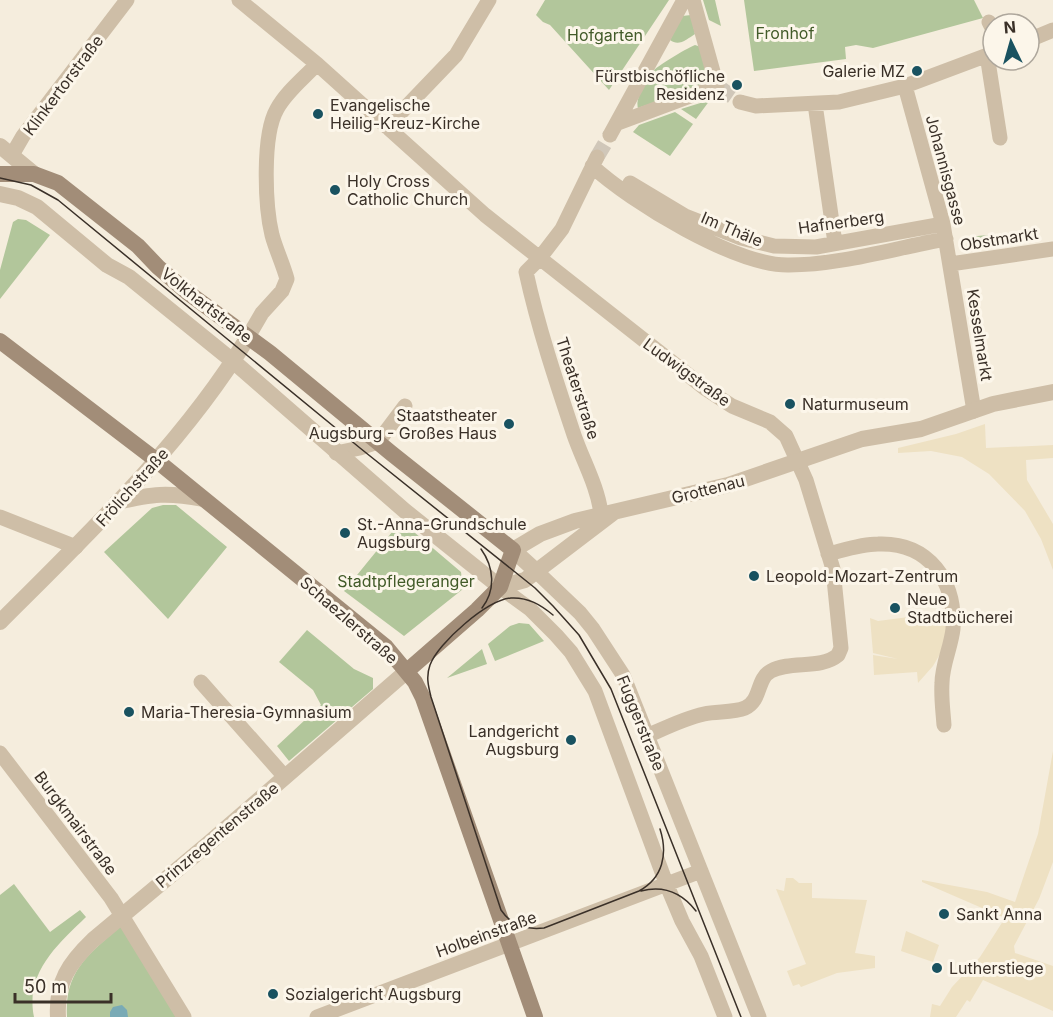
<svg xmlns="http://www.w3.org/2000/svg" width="1053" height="1017" viewBox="0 0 1053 1017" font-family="Inter,sans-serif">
<rect width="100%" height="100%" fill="#f5eddd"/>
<path fill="#b2c69b" d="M545,0H669L609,90L550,25L543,22L536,15Z
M703,0H715L721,26L709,20Z
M744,0H974L983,18L873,48L856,45L845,47L846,59L754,71Z
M691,15L695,34C687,39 679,47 670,40L682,16Z
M695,45L701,47L711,83L638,108C635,101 645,79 651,73C658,65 684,50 695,45Z
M710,100L696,119L681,109Z
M675,112L693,124L670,156L633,132L639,125Z
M18,219L26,220L50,235L0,299V270L13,222Z
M1017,232L1018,241L969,248L968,237Z
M163,505H176L227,547L168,619L104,552L152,508Z
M401,521L461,572L463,589L404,636L344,591Z
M519,623L529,624L544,641L495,661L488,644L510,626Z
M307,630L354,669L373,678V689L289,761L277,746L321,705L313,690L279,662Z
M482,649L487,664L447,678Z
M14,884L50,932L80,910L86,917C57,945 25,973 34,1017H0V895Z
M123,924L181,1017H67C64,969 91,953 123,924Z"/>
<path fill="#eee1c3" d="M985,424L986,448L1053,445V458L1026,460L1027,480L1053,524V570L1041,539L1025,511L989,474L962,457L931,451L898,453V448L956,434Z
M947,612V629L940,654L933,666L918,683L917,672L874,675L873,655L898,659L873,653L870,618L878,621Z
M1053,751V862L1039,899L1014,946L1015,953L1053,966V1011L983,980L970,1002L967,1000L956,1017H930L932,1004L940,1006L952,987L980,957L1005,918L922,882V880L987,892L1015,902L1038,834Z
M786,878H793L799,883H812V898L867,900L855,953L875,956V968L837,973L801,987L799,984L793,986L787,971L806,964L776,889L784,891Z
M906,931L939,945L933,962L901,951Z"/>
<path fill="#79aab5" d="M122,1005L127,1010L128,1017H110V1012L113,1007Z"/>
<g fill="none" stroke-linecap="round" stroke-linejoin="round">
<path stroke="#d0c7b9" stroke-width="15" stroke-dasharray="15 8" stroke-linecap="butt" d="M720,88L740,102
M597,157L610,135"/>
<path stroke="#cebea7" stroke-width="15" d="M239,0L317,64L485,215L706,389L732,406L770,422L786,436L806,480L833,569L841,648L838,655C820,670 791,660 771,671C756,679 762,700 745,708C733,713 717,711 704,714C685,718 665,728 647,736
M693,0L717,86
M989,22L993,30
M1029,40L1053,30
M987,55L1000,138
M905,86L943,224L974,411
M740,102L756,106L839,102L905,86L993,53
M815,104L835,243
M618,123L717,86
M387,127L456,55L489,0
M610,135L684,0
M12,155L23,136L127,0
M597,157L562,229L539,259L526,272C538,327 556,381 574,435C583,461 598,487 601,514
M592,166C631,202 736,266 789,265C840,265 895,248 946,239
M630,183L685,216L741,238L774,246L816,247L943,224
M950,264L1053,249
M248,337L262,313L282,291L287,279C283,264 276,250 272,235C265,206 262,135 277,109C286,92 304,78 317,64
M336,453L360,448L378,442L405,406
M0,517L76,547
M828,554C844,550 861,544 878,544C929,542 956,581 953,629C951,647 942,665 942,683C941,697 943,711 944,725
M536,571L580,613L593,629L623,675L759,1017
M500,587L530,609L556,635L571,652L595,691L666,883L682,921L701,956L725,1017
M201,682L285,777
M0,753L111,898L184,1017
M317,1017L701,871"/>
<path stroke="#cebea7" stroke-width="16" d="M0,146L34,174
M0,194L18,198L37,207L107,265L129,277L234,362L405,511L500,587
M117,502C153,494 167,492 203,499
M536,571L513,550L540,534L575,521L728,485L862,439L921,429L993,404L1053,392
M500,587L525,580L613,513
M0,622C88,534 183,444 248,337
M58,1017C56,982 69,963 93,940L208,844L407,671"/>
<path stroke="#a28d78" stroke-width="16" d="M0,174H34L58,183L138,246L158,267L187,292L270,353L391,453L513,550L500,587L477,610L407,671
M0,341L156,460L386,647L415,682L423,698L535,1017"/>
<path stroke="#3a3028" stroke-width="1.5" d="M0,178L31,185L58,200L360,448L535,588L553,606L579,635L611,689L741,1017
M481,549C494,567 496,590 482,608
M553,615C541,605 528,597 511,598C487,600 438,643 430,665C426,676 428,685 431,697L501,910C511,925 527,930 544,928L639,891C663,878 668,854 660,829
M641,891C664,885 682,893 696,911"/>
</g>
<g fill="#195260" stroke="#fcf6ea" stroke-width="2">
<circle cx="917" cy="71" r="6"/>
<circle cx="737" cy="85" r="6"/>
<circle cx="318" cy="114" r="6"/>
<circle cx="335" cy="190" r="6"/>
<circle cx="790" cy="404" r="6"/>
<circle cx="509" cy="424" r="6"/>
<circle cx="345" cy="533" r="6"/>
<circle cx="754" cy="576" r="6"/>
<circle cx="895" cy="608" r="6"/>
<circle cx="129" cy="712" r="6"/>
<circle cx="571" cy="740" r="6"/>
<circle cx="944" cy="914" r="6"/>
<circle cx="937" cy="968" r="6"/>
<circle cx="273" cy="994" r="6"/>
</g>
<g text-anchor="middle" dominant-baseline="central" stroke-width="6" stroke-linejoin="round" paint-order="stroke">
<g font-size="16" fill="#425b29" stroke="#fcf6ea">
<text x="785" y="33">Fronhof</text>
<text x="605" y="35">Hofgarten</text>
<text x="406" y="581">Stadtpflegeranger</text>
</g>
<g font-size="16" fill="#3a3028" stroke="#fcf6ea" text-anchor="start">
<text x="905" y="71" text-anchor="end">Galerie MZ</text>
<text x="725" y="76" text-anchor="end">Fürstbischöfliche<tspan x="725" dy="18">Residenz</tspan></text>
<text x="330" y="105">Evangelische<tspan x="330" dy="18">Heilig-Kreuz-Kirche</tspan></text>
<text x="347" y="181">Holy Cross<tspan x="347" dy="18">Catholic Church</tspan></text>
<text x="802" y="404">Naturmuseum</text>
<text x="497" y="415" text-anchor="end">Staatstheater<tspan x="497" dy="18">Augsburg - Großes Haus</tspan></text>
<text x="357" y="524">St.-Anna-Grundschule<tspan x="357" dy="18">Augsburg</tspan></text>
<text x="766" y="576">Leopold-Mozart-Zentrum</text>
<text x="907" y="599">Neue<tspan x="907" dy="18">Stadtbücherei</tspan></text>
<text x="141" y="712">Maria-Theresia-Gymnasium</text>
<text x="559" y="731" text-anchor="end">Landgericht<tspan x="559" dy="18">Augsburg</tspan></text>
<text x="956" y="914">Sankt Anna</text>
<text x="949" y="968">Lutherstiege</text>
<text x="285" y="994">Sozialgericht Augsburg</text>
</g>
<g font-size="16" fill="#3a3028" stroke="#fcf6ea">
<text transform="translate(63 85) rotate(-53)">Klinkertorstraße</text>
<text transform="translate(946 170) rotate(75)">Johannisgasse</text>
<text transform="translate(841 222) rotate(-8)">Hafnerberg</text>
<text transform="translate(732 229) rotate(23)">Im Thäle</text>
<text transform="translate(999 239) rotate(-9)">Obstmarkt</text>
<text transform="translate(207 305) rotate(38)">Volkhartstraße</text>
<text transform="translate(980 335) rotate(81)">Kesselmarkt</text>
<text transform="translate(687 372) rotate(36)">Ludwigstraße</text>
<text transform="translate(578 388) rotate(72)">Theaterstraße</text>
<text transform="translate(132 487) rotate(-48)">Frölichstraße</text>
<text transform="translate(708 489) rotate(-14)">Grottenau</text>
<text transform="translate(349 620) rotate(41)">Schaezlerstraße</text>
<text transform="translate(641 723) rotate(68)">Fuggerstraße</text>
<text transform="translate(76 823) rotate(53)">Burgkmairstraße</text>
<text transform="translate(217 835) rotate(-40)">Prinzregentenstraße</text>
<text transform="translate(486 934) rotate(-20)">Holbeinstraße</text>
</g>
</g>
<g transform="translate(1011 42) rotate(355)"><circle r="28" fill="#fcf6ea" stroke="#aea79c" stroke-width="1.5"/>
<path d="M0-4.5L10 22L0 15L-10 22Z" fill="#195260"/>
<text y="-9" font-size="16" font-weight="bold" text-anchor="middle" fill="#3a3028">N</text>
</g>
<path d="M15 993v9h96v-9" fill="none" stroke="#3a3028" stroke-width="3"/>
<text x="24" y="993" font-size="18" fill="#3a3028" stroke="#fcf6ea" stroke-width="4.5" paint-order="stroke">50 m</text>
</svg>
